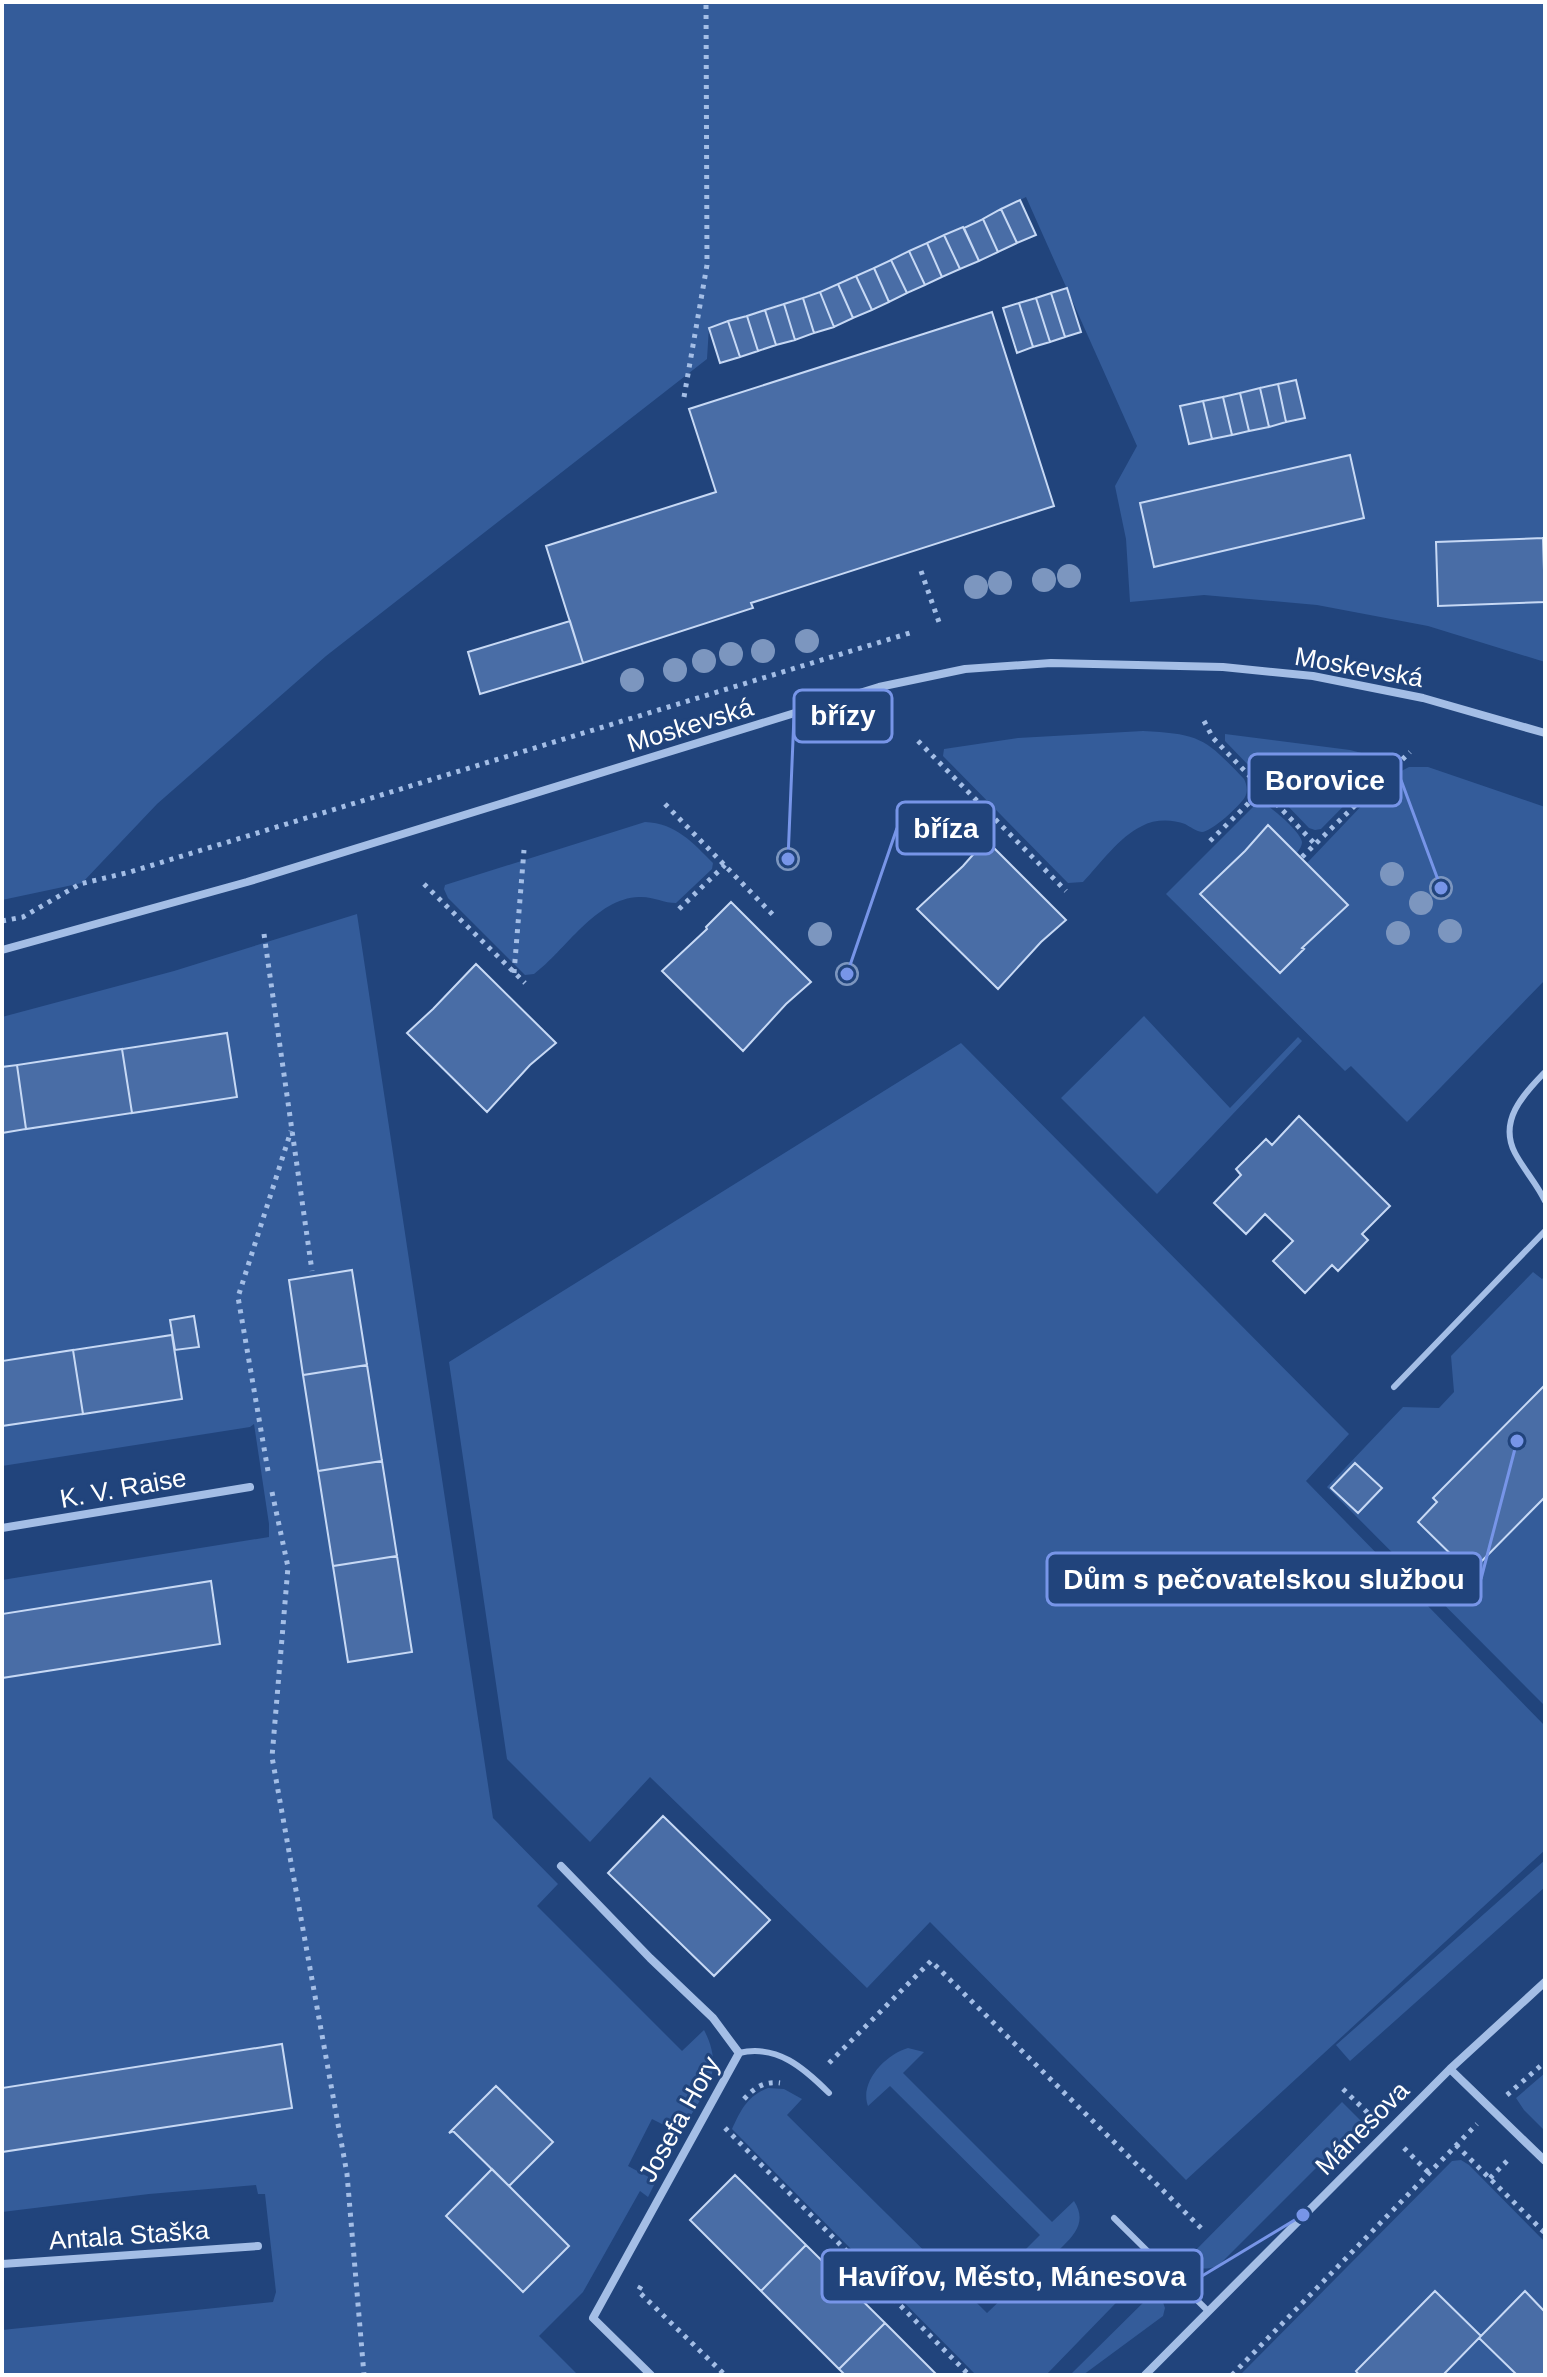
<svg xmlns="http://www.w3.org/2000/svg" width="1547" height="2377" viewBox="0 0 1547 2377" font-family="Helvetica,sans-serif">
<rect width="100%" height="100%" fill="#21447c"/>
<path fill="#345c9a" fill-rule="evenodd" d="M2,2H1545V662L1428,626L1317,605L1204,595L1130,602L1126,539L1115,486L1137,446L1026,197L964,228L820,292L709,327L707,359L326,656L157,804L82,883L2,900ZM1295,380L1304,418L1189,444L1181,406Z
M1143,731C1200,734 1205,738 1244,779C1247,785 1248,791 1245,797C1240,806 1211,832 1202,832C1195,831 1191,827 1185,824C1172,819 1154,819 1142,826C1119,837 1100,864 1083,882L1068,883L943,756L944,749L1018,738Z
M1225,734L1350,750L1385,759L1382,767L1321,829L1315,830L1309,828L1225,741Z
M1409,767H1428L1545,807V980L1407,1122L1351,1066L1345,1071L1166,894L1253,807L1265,804C1273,809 1301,832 1302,842C1302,846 1299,850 1297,853L1268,825L1245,851L1200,894L1280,973L1303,950L1302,948L1348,905L1307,863L1388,778Z
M645,822C676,823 693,843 713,863L712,869L676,903C664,903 652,896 639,897C596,898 565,951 534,974L525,975L448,898L444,889L445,885Z
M357,914L493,1818L558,1884L537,1906L682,2051L704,2030C727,2074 702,2094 680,2133L652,2119L628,2166L656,2181L648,2197L640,2191L583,2292L539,2336L578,2375H2V2330L273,2302L276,2292L265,2194H258L256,2185L149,2194L2,2212V1580L269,1537V1524L254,1424L250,1427L2,1466V1017L174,971Z
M1144,1016L1230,1108L1298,1037L1302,1041L1157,1194L1061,1098Z
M961,1043L1349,1434L1306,1481L1545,1726V1850L1186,2180L930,1922L867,1988L650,1777L590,1842L507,1759L449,1362Z
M1533,1272L1542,1279L1545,1276V1706L1327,1487L1403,1407L1439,1408L1454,1392L1451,1356Z
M1545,1860V1887L1350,2061L1336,2045Z
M908,2048L924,2052L903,2073L1052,2222L1074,2201C1086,2220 1077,2232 1063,2246C1049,2260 1037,2269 1019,2256L1040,2235L890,2086L868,2106C859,2082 886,2054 908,2048Z
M1545,2073V2131L1524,2110L1516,2098Z
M768,2088L784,2089L802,2099L787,2115L987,2313L1010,2291C1027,2296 1043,2300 1060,2292C1094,2277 1100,2232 1144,2274L1046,2375H976L732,2129C741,2110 747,2096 768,2088Z
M1342,2102L1362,2122L1218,2266C1204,2270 1197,2270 1185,2261Z
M1461,2160L1469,2165L1545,2242V2375H1240L1452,2161Z
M1158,2288L1165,2308L1163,2316L1083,2375H1070Z"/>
<path fill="#496da6" stroke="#c7d9f5" stroke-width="2" d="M1020,200L1036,235L1017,243L1001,209Z
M1001,209L1017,243L998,252L983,219Z
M983,219L998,252L979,261L964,228Z
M963,227L979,261L960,269L944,235Z
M944,235L960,269L942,277L927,243Z
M927,243L942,277L925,285L909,251Z
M909,251L925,285L907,293L891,260Z
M891,260L907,293L889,302L874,268Z
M874,268L889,302L872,310L856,276Z
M856,276L872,310L853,318L838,284Z
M838,284L853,318L834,327L820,292Z
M1067,288L1081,332L1065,337L1051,293Z
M820,292L834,327L814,333L803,298Z
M1051,293L1065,337L1050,342L1036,298Z
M803,298L814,333L795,340L784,304Z
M1036,298L1050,342L1033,347L1019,303Z
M1019,303L1033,347L1017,353L1003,308Z
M784,304L795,340L776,345L765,310Z
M765,310L776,345L758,351L747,316Z
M992,312L1054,506L751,603L753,608L583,663L546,546L716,492L689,409Z
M747,316L758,351L740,357L728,321Z
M728,321L740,357L720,363L709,328Z
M1296,380L1305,418L1286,422L1278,384Z
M1278,384L1286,422L1269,427L1260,388Z
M1260,388L1269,427L1249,431L1240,393Z
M1240,393L1249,431L1232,435L1223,397Z
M1223,397L1232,435L1212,439L1203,401Z
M1203,401L1212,439L1189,444L1180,406Z
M1350,455L1364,518L1154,567L1140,503Z
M1543,538H1545V601Z
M1543,538L1545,602L1438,606L1436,542Z
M570,621L583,663L480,694L468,652Z
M1268,825L1348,905L1302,948L1304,949L1280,973L1200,894L1245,851Z
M986,840L1066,920L1041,942L998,989L917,909L963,866Z
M731,902L811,982L786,1004L743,1051L662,971L707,929L706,927Z
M476,964L556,1043L530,1065L487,1112L407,1033L433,1009Z
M227,1033L237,1097L132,1113L122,1049Z
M122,1049L132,1113L26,1129L17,1065Z
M17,1065L26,1129L2,1133V1067Z
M1299,1116L1390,1206L1362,1234L1368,1240L1338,1271L1332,1265L1305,1293L1273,1261L1293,1241L1265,1214L1246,1234L1214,1203L1241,1175L1236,1169L1266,1139L1272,1145Z
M352,1270L367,1365L303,1375L289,1280Z
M194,1316L199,1347L175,1350L170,1320Z
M172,1335L182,1399L83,1414L73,1350Z
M73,1350L83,1414L2,1426V1361Z
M367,1365L382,1461L318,1471L303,1375Z
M1545,1385V1497L1470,1573L1418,1522L1437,1502L1433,1498Z
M382,1461L397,1556L333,1566L318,1471Z
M1355,1463L1382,1488L1358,1513L1331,1488Z
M397,1556L412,1652L348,1662L333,1566Z
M211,1581L220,1644L2,1678V1614Z
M663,1816L770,1920L714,1976L608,1873Z
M282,2044L292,2108L2,2152V2088Z
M496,2086L553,2142L509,2186L453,2131L449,2133Z
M492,2169L569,2246L523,2292L446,2216Z
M735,2175L806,2245L761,2291L690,2220Z
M806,2245L885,2323L839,2369L761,2291Z
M1435,2291L1481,2336L1479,2338L1443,2375H1359L1356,2371Z
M1525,2291L1545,2312V2375H1517L1479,2338Z
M885,2323L937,2375H845L839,2369Z"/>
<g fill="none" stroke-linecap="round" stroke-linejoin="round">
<path stroke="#a4bee6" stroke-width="5" stroke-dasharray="4 6" stroke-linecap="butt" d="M684,397L707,265L706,2
M921,571L940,625
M1204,721L1213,738L1315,844
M918,741L1066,891
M665,804L776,918
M1210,841L1262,790
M1302,857L1410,752
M424,884L525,983
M679,909L725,865
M2,921L23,917L80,884L130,872L913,632
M264,934L312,1271
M514,973L524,850
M268,1471L238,1297L291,1131
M272,1492L288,1567L272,1757L347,2174L364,2375
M829,2063L931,1961L1203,2230
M1343,2089L1371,2116
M1507,2095L1545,2062
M744,2099C755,2087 765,2081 780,2083
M725,2128L969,2375
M1456,2145L1545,2233
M1404,2148L1429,2173
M1490,2178L1509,2159
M641,2286L638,2291L725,2375
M1232,2375L1477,2124"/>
<path stroke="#a4bee6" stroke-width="6" d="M1545,1072C1524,1094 1498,1120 1515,1153C1524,1170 1537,1184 1545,1201
M1394,1387L1545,1231
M739,2053C777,2044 804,2068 829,2093
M1114,2218L1208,2311"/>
<path stroke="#a4bee6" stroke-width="8" d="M2,950L247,882L879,687L965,669L1051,663L1223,667L1313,676L1423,698L1545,733
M2,1528L250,1487
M561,1866L650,1958L713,2018L739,2053L593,2318L651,2375
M1450,2069L1545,2161
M2,2264L258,2246
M1145,2375L1450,2069L1545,1982"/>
</g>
<g fill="#7c96bf">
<circle cx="1069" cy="576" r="12"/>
<circle cx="1044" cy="580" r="12"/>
<circle cx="1000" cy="583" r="12"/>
<circle cx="976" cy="587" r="12"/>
<circle cx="807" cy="641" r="12"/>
<circle cx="763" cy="651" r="12"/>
<circle cx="731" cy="654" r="12"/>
<circle cx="704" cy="661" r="12"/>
<circle cx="675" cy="670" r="12"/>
<circle cx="632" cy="680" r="12"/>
<circle cx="788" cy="859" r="12"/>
<circle cx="1392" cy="874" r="12"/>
<circle cx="1441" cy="888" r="12"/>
<circle cx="1421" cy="903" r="12"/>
<circle cx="1450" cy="931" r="12"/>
<circle cx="1398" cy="933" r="12"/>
<circle cx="820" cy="934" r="12"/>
<circle cx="847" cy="974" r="12"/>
</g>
<g text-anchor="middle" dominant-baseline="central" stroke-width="6" stroke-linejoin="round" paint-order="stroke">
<g font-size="26" fill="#fff" stroke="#21447c">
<text transform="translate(1359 667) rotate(10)">Moskevská</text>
<text transform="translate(690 725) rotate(-17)">Moskevská</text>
<text transform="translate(123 1488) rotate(-10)">K. V. Raise</text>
<text transform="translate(679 2119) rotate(-61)">Josefa Hory</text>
<text transform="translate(1362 2128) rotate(-45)">Mánesova</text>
<text transform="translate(129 2235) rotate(-4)">Antala Staška</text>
</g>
</g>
<path fill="none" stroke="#7795e8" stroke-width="3" d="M788 859L794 716M1441 888L1401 780M847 974L897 828M1517 1441L1481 1579M1303 2215L1202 2276"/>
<g fill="#7795e8" stroke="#21447c" stroke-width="3">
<circle cx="788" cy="859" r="8"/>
<circle cx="1441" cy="888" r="8"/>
<circle cx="847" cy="974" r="8"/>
<circle cx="1517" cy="1441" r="8"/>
<circle cx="1303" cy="2215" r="8"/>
</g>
<g fill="#21447c" stroke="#7795e8" stroke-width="3">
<rect x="794" y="690" width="98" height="52" rx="8"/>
<rect x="1249" y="754" width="152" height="52" rx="8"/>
<rect x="897" y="802" width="97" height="52" rx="8"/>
<rect x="1047" y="1553" width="434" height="52" rx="8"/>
<rect x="822" y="2250" width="380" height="52" rx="8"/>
</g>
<g font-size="28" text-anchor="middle" font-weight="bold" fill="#fff">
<text x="843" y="725">břízy</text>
<text x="1325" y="790">Borovice</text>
<text x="946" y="838">bříza</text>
<text x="1264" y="1589">Dům s pečovatelskou službou</text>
<text x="1012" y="2286">Havířov, Město, Mánesova</text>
</g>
<rect width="1547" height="2377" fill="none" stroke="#ffffff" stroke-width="8"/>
</svg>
